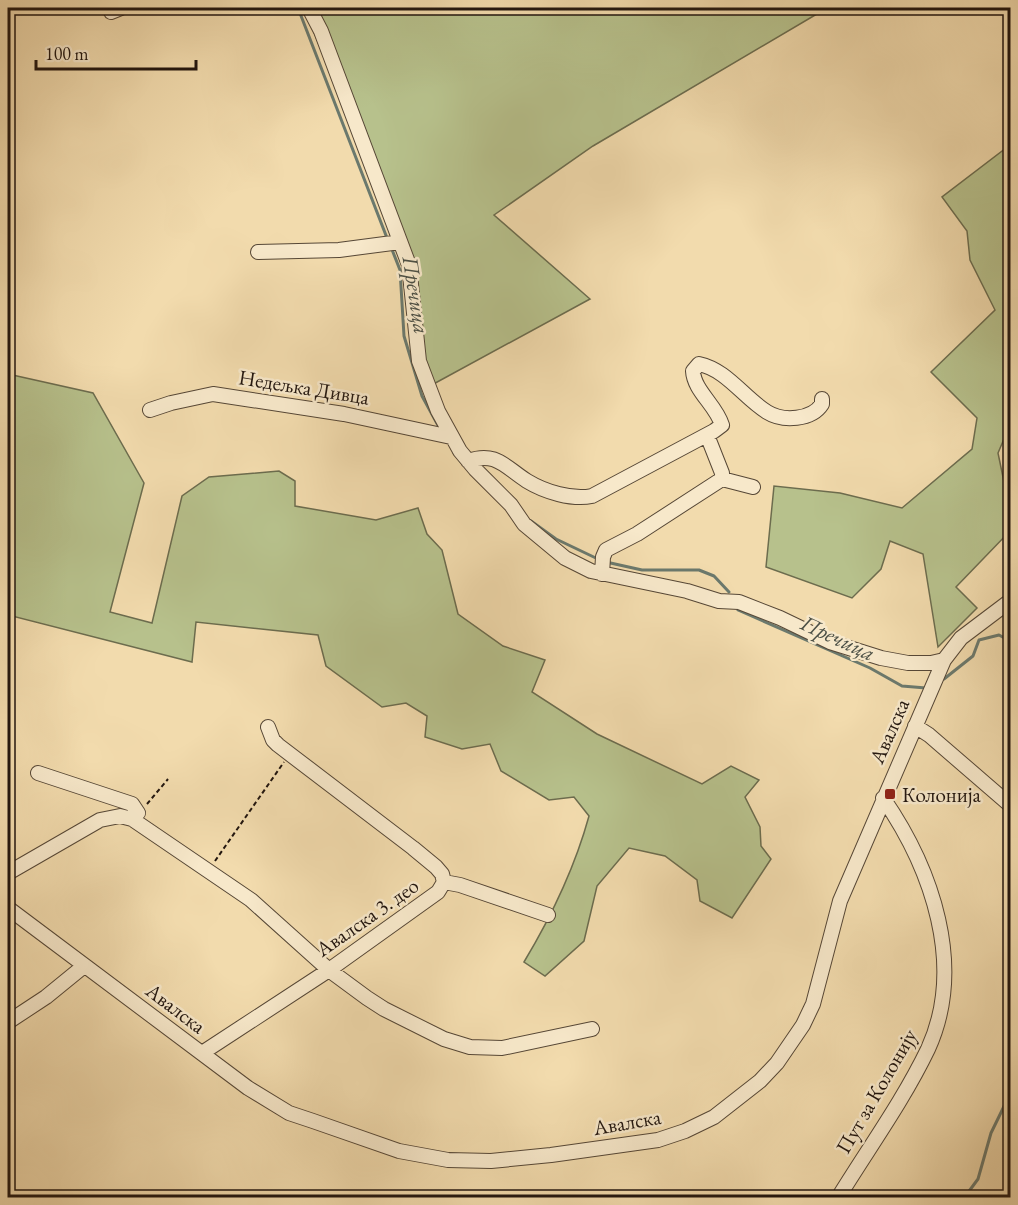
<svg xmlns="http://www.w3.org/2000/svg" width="1018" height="1205" viewBox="0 0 1018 1205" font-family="'EB Garamond',serif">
<rect width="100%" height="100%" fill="#f2dbad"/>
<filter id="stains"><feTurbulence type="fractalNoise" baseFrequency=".00333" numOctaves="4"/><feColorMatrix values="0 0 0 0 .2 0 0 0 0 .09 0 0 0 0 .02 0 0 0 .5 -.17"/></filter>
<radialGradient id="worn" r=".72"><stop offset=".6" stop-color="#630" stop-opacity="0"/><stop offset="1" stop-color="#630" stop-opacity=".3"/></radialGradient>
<path fill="#b7c18c" stroke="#6c6c4e" stroke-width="1.5" d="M304,8H822V11L593,146L494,215L590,299L428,387L400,242Z
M1010,145V434L1004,439L998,453L1010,511V531L956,587L977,608L938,647L923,554L890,541L881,569L852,598L766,567L774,486L840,493L902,508L972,449L977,418L931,372L995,310L970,260L967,231L942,197Z
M8,374L93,393L144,483L110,612L152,623L182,496L209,477L279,471L295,481V506L376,520L418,508L427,534L442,550L458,614L503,646L545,660L532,692L597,734L702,784L731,766L759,780L745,797L760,827L761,846L771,859L732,918L700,901L697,880L665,856L629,848L597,886L584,941L545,976L524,962C551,917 575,867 589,816L574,797L549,800L501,771L490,744L462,749L425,737L427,716L406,703L382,707L326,666L318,635L196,622L192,662L8,615Z"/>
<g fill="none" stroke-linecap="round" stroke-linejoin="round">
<path stroke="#6b796d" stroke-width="3" d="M298,8L387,238
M391,247L400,270L404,336L422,396L440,429
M454,453L463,464
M531,521L556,539L600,560
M606,562L642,570H699L714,576L729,592
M738,610L870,668L902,686L926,688
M944,679L973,656L979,640L999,635L1010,641
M964,1198L978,1179L991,1133L1010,1094"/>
<g stroke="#564736" stroke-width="16">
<path id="minor" d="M309,8L321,31L409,265L419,361L438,411L460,451L475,469L511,505L524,524L565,558L591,571L687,591L719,601L739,602L780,618L830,642L881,658L908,663H931L944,660
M111,12L121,8
M258,252L339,250L400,242
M150,410L171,403L213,394L344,414L451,437
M468,461C496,451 505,467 527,481C545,492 572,500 592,496L714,431L722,425C716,405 694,391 693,371L699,364C727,370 743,397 767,412C783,422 812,420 822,404V399
M722,479L753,487
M602,574L603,557L606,550L637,534L722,479V473L707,435
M915,726L929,735L1010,805
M38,773L132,804L138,813L132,819
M8,873L100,820L120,816L132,819L251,900L329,970L367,998L384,1009L444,1039L470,1047L502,1048L592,1029
M444,882L460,885L548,915
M8,908L248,1088L289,1113L313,1121L399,1151L448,1160L491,1161L551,1155L658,1140L685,1131L714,1117L760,1081L777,1063L803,1025L813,1004L840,901L944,660L961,638L1010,601
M8,1022L46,997L84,966
M202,1053L329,970L438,892L444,882L442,874L436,867L413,848L278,745L273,740L268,727
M838,1198C868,1149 903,1101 928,1049C966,966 932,869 883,798"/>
</g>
<path stroke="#22160f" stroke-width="2" stroke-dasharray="4.5 3" stroke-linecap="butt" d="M147,804L168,779
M215,861L284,762"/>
<use href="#minor" stroke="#f7e8ca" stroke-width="14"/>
</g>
<rect fill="#8f2418" stroke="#f7e8ca" stroke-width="2" x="884" y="788" width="12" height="12" rx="3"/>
<g text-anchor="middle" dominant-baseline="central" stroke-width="5" stroke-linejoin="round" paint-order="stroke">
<g font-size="21" fill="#22160f" stroke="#f7e8ca">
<text transform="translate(304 387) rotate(9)">Недељка Дивца</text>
<text transform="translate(889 731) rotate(-66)">Авалска</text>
<text transform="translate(367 917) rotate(-35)">Авалска 3. део</text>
<text transform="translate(176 1008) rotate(37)">Авалска</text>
<text transform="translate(876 1091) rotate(-60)">Пут за Колонију</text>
<text transform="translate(627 1122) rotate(-10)">Авалска</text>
</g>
<g font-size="21" fill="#22160f" stroke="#f7e8ca" text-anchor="start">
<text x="902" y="794">Колонија</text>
</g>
<g font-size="22" font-style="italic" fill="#4c5046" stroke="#f7e8ca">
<text transform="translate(416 295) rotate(81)">Пречица</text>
<text transform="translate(838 638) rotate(25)">Пречица</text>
</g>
</g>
<rect width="1018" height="1205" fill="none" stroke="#f2dbad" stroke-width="30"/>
<rect x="9" y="9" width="1000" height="1187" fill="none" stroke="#22160f" stroke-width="3"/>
<rect x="15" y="15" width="988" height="1175" fill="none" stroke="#22160f" stroke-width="1.5"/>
<path d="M36 60v9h160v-9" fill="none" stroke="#22160f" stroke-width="3"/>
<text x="45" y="60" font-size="18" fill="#22160f" stroke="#f7e8ca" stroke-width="4.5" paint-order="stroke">100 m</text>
<rect width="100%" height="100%" filter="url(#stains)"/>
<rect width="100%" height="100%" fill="url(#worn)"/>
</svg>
